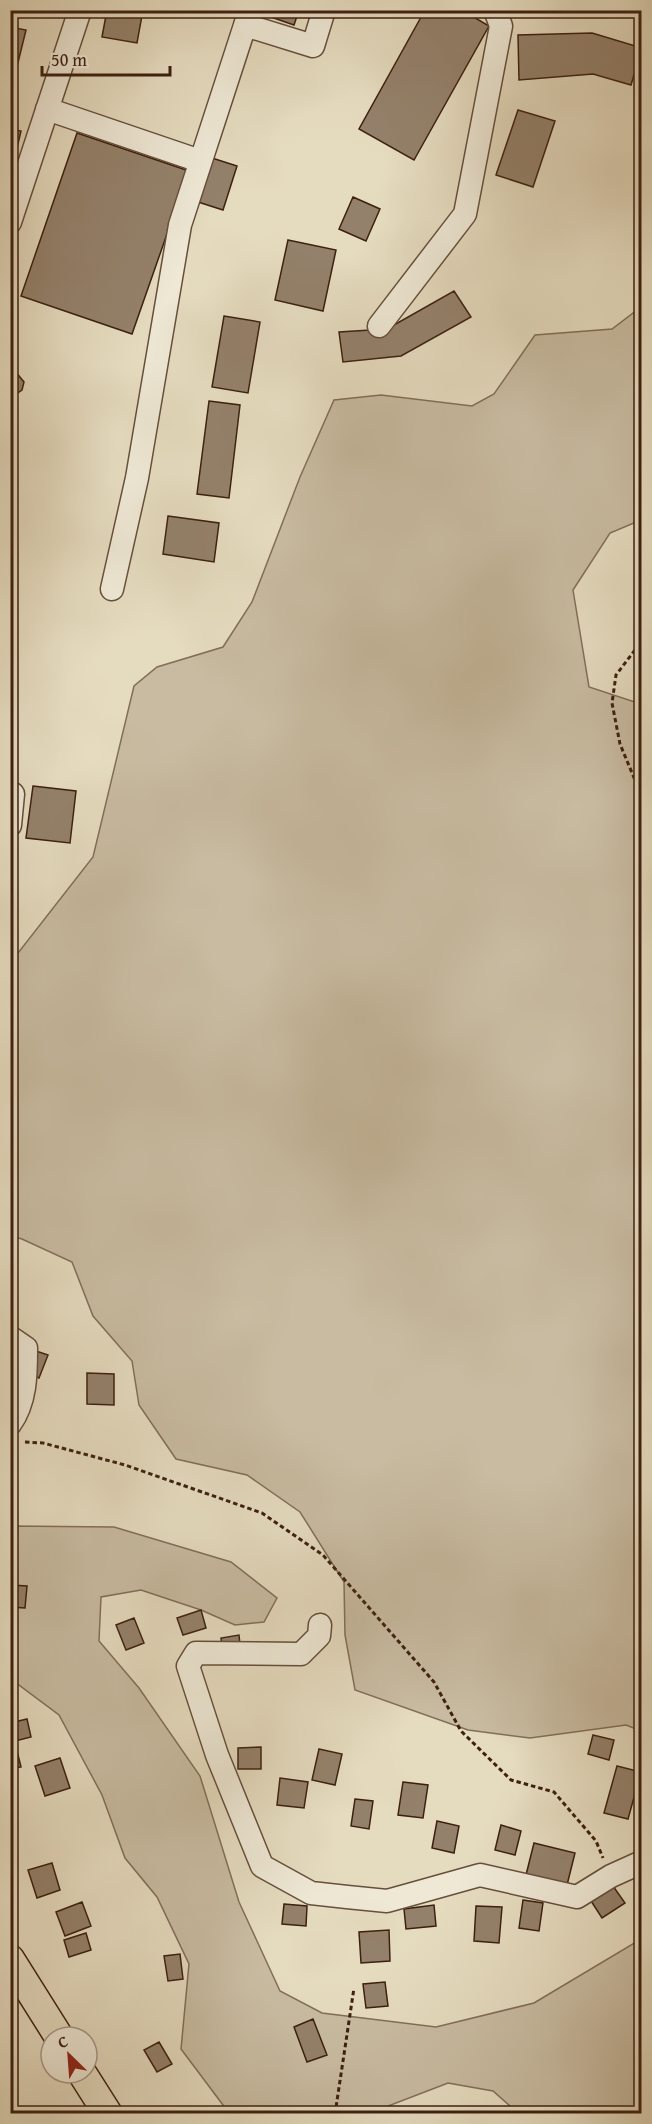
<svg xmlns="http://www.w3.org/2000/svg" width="652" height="2124" viewBox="0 0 652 2124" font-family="'Gentium Book Plus',serif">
<rect width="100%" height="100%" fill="#e5dbbf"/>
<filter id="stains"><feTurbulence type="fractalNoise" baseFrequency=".00333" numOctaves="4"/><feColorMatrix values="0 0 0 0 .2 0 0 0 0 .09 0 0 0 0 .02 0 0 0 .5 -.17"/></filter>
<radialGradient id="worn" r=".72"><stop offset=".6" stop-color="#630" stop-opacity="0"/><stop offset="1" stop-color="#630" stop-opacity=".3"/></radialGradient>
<path fill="#c8bba1" stroke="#826e59" stroke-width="1.5" d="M641,307V520L610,533L573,590L589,687L641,704V1731L626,1725L530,1738L468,1730L355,1690L345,1635L344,1582L300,1512L247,1475L176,1459L139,1405L132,1361L93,1316L72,1262L22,1239L11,1236V962L93,857L134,686L157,667L223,647L252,602L300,477L334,400L381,395L472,406L494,394L535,335L612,329Z
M10,1526L114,1527L231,1562L277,1598L264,1622L235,1625L201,1610L141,1590L101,1597L99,1641L139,1688L200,1776L239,1902L280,1991L322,2013L436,2027L534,2003L641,1939V2113H518L493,2091L448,2083L370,2113L246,2114L226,2109L181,2049L189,1964L157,1897L125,1858L102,1795L59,1715L11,1679Z"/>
<path fill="#94816b" stroke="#3d2011" stroke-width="1.5" d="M107,10H143L137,43L102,37Z
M157,10H173L171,15Z
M266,10H299L294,25L265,15Z
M425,10H462L489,26L414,160L359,129Z
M10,27L26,30L10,95Z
M592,33L642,48L631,85L593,74L519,80L518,35Z
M518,110L555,121L533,187L496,175Z
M10,129L21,131L11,173H10Z
M77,133L189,171L132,334L21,296Z
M212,158L237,166L223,210L198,202Z
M353,197L380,209L366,241L339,229Z
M288,240L336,250L323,311L275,300Z
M10,242L17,244L10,265Z
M454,291L471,317L401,356L343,362L339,332L387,329Z
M224,316L260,322L248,393L212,387Z
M10,365L24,382L22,390L10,398Z
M209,401L240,405L229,498L197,494Z
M168,516L219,523L214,562L163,554Z
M33,786L76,791L70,843L26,838Z
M30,1349L48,1355L39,1378L22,1371Z
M87,1373L114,1374V1405L87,1404Z
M10,1585L27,1586L25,1608L10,1607Z
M201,1610L206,1628L183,1635L177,1618Z
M134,1618L144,1643L126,1650L116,1625Z
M239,1635L240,1645L222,1647L221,1638Z
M27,1719L31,1737L11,1742L10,1723Z
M593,1735L614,1740L609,1760L588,1754Z
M16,1747L21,1767L10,1769V1748Z
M261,1747V1769H238V1748Z
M319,1749L342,1754L335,1785L312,1780Z
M60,1758L70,1788L45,1796L35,1766Z
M617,1766L641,1772L628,1819L604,1813Z
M280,1778L308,1782L304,1808L277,1805Z
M403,1782L428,1785L423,1818L398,1815Z
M355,1799L373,1801L369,1829L351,1826Z
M437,1821L459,1826L454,1853L432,1848Z
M501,1825L521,1831L515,1855L495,1850Z
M534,1843L575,1853L567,1885L526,1875Z
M52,1863L60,1890L37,1898L28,1870Z
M613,1886L625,1903L602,1918L591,1901Z
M523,1900L543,1903L539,1931L519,1928Z
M82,1902L91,1926L65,1936L56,1912Z
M284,1904L307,1906L306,1926L282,1924Z
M434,1905L436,1926L406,1929L404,1909Z
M476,1906L502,1907L499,1943L474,1941Z
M389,1930L390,1961L361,1963L359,1932Z
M86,1933L91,1950L69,1957L64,1940Z
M180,1954L183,1979L168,1981L164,1956Z
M385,1982L388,2006L366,2008L363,1984Z
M313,2019L327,2055L307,2062L294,2027Z
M159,2042L172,2064L157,2072L144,2050Z
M213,2108L217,2114H203Z"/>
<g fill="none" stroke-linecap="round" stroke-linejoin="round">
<g stroke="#674f3c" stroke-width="25">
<path id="minor" d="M245,25L313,46L324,10
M47,109L200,161
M10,222L80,10
M379,326L465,214L501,26L495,10
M112,589L137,478L180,225L250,10
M10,825L13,794
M10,1337L26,1348C26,1374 26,1402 10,1424
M320,1625L319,1636L301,1654L196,1653L188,1666L217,1755L262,1866L311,1893L347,1897L387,1901L480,1875L577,1897L611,1876L642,1862"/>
</g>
<g stroke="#3d2011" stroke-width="31">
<path id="major" d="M10,1959L59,2037
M82,2073L108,2114"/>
</g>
<path stroke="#3d2011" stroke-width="3" stroke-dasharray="4.5 3" stroke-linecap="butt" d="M642,647L635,650L616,675L612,703L620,744L642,797
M25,1442L43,1443L125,1465L262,1513L323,1555L434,1682L461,1731L511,1780L554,1792L596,1841L603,1858
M335,2114L354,1988"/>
<use href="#minor" stroke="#eee8d5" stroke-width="22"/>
<use href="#major" stroke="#e5dbbf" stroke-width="28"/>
</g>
<rect width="652" height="2124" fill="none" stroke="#e5dbbf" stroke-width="36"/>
<rect x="12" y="12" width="628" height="2100" fill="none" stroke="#3d2011" stroke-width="3"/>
<rect x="18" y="18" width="616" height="2088" fill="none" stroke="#3d2011" stroke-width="1.5"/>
<g transform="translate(69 2055) rotate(335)"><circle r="28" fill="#eee8d5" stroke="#a79887" stroke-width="1.5"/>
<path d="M0-4.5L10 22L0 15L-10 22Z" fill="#8f2418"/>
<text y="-9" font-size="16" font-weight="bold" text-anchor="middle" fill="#3d2011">С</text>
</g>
<path d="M42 66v9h128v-9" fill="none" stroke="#3d2011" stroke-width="3"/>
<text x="51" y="66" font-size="18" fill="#3d2011" stroke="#eee8d5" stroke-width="4.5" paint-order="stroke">50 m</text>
<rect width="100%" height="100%" filter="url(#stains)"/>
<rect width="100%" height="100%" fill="url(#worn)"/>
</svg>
